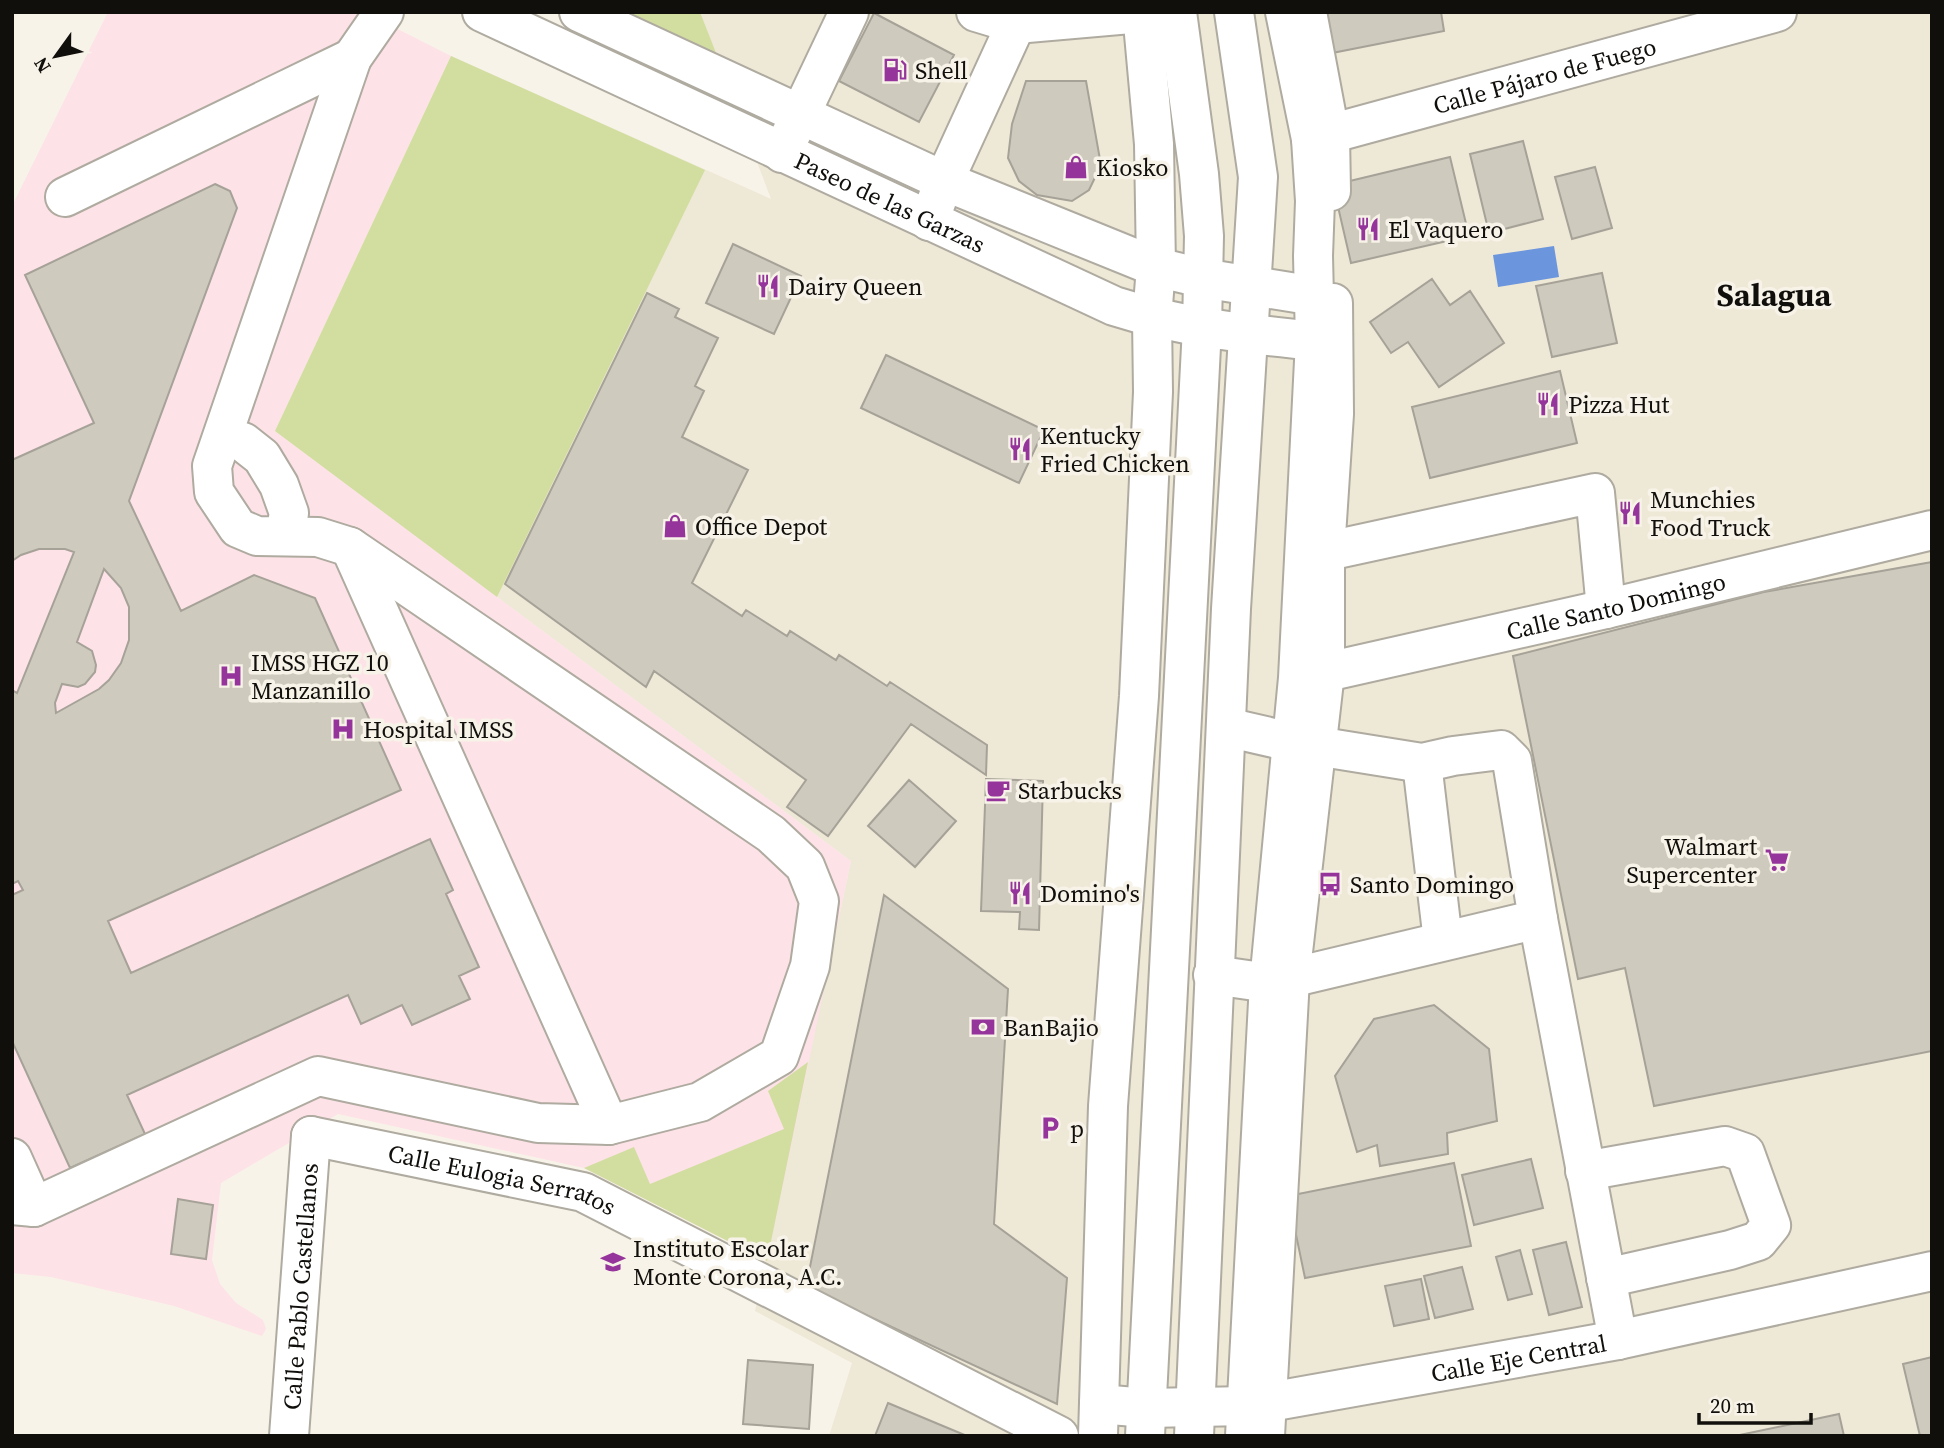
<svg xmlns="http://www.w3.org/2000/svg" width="1944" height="1448" viewBox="0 0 1944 1448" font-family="'Source Serif 4',serif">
<rect width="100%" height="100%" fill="#f8f3e8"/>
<path fill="#eee8d6" d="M700,12H1932V1436H829L852,1363L755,1311L851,861L275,431L451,56L771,199Z"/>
<path fill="#fde2e7" d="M108,12H364L451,56L275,431L851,861L767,1261L584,1168L338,1114L221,1183L212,1260L220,1284L236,1303L263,1320L266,1329L262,1336L174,1306L51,1277L12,1273V206Z"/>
<path fill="#d2dea0" d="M625,12H700L718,58Z
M451,56L705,170L497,597L275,431Z
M808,1062L767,1261L584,1168L634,1147L650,1184L784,1129L768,1091Z"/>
<path fill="#6b95dd" d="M1554,246L1559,277L1498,287L1493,255Z"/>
<path fill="#cecabe" stroke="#a6a298" stroke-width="2" fill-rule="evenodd" d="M1318,12H1441L1444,31L1327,54Z
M874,13L954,55L919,122L839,81Z
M1026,81H1086L1101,165L1089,190L1072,201L1037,195L1019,181L1008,158L1012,124Z
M1523,141L1543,219L1489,233L1470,154Z
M1450,157L1469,236L1351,263L1333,185Z
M1595,167L1612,228L1572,239L1555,177Z
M215,184L230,191L237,208L129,501L181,611L254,575L315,598L401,790L108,921L131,973L430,839L453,890L446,894L479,967L459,976L470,999L412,1025L402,1005L361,1024L348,995L127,1095L145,1134L70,1168L12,1041V895L23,890L18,881L12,884V690L17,693L74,552L65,549H39L21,555L12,561V460L94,423L25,275ZM104,569L121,588L129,607V640L121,663L109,680L99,689L56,713L55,703L62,684L78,687L85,684L95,672L96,665L92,651L77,642Z
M733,244L801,276L774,334L706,303Z
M1602,273L1617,343L1552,357L1536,286Z
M1432,279L1450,305L1470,291L1504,343L1439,387L1408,342L1391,353L1370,322Z
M647,293L679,309L675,317L718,338L695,386L704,391L682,437L748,470L692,583L742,616L746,610L787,636L790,631L836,660L839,655L887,686L890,682L987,745L986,775L911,724L828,836L787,807L806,780L654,671L646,687L505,584Z
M886,355L1044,430L1019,483L861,408Z
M1560,371L1577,443L1430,478L1412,407Z
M1932,562V1051L1654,1106L1625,968L1578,979L1513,656L1764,592Z
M986,779L1043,781L1039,930L1019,929L1020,912L981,911Z
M909,780L956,821L915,867L868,826Z
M884,895L1008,989L994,1224L1067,1278L1057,1404L806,1287Z
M1434,1005L1489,1049L1497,1121L1447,1133L1448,1154L1380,1166L1377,1145L1357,1152L1335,1076L1374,1019Z
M1531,1159L1543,1208L1474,1225L1462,1175Z
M1454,1163L1471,1246L1305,1278L1288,1196Z
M178,1199L213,1205L206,1259L171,1254Z
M1566,1242L1582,1307L1549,1315L1533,1250Z
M1520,1250L1532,1294L1508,1300L1496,1257Z
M1462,1267L1473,1309L1435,1318L1424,1276Z
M1421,1279L1429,1319L1394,1326L1385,1286Z
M1932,1357V1436H1920L1903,1364Z
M748,1360L813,1365L809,1429L743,1424Z
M888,1403L967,1436H875Z
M1839,1414L1844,1436H1735Z"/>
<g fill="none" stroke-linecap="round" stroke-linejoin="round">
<g stroke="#afaba0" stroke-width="42">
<g id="minor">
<path d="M1307,12L1330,134L1331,191"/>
<path d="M1016,24L1142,13"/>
<path id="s1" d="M1311,139L1777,12"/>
<path d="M782,153L849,12"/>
<path d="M65,197L352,58"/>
<path d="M929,221L944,181L1016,24L976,12"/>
<path d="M224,436L243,442L262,457L279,485L289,513L285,535"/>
<path d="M350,547L609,1125"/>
<path d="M1305,556L1595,493L1606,609"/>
<path id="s2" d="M1300,678L1606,609L1932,530"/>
<path d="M1422,763L1443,941"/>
<path d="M1538,919L1618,1340"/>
<path d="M1213,975L1269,983L1538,919L1512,761L1501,750L1453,756L1422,763L1291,742L1226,727"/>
<path id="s3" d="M311,1136L583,1192L1059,1436"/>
<path d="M12,1158L34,1207"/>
<path d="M1585,1171L1725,1146L1745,1153L1771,1225L1758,1241L1730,1250L1606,1278"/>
<path d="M12,1205L34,1207L318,1076L538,1123L609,1125L700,1102L779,1056L810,966L819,901L805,866L771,834L350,547L318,537L257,536L238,528L214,492L212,466L352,58L384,12"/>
<path id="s4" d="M1099,1404L1147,1408L1247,1406L1618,1340L1932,1271"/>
<path id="s5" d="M289,1436L311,1136"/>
<path d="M1265,1436L1290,978L1325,672V551L1334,414L1333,303"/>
</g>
</g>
<g stroke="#afaba0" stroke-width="42">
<g id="major">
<path id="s6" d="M482,12L1114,306C1179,327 1247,334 1315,341"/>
<path d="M579,12L944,181L1156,267L1202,278L1315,296"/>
<path d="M1098,1436L1108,1106L1139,696L1153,392L1152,318L1156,267L1154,144L1142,12"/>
<path d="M1145,1436L1202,327L1204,236L1199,174L1177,12"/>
<path d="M1194,1436L1231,609L1258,177L1234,12"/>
<path d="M1245,1436L1269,983L1298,678L1315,341L1313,256L1315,201L1311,139L1285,12"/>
</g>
</g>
<use href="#minor" stroke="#fff" stroke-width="38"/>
<use href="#major" stroke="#fff" stroke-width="38"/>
</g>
<defs>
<g id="fuel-bare" transform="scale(1.89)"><path d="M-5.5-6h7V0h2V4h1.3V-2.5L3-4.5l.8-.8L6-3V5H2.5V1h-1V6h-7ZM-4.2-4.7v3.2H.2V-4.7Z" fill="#95349b" stroke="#f8f3e8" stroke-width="2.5" paint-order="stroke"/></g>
<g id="shop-bare" transform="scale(1.89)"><path d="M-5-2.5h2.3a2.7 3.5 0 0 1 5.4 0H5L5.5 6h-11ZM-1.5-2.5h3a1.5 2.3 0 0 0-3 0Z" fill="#95349b" stroke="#f8f3e8" stroke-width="2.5" paint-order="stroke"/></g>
<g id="restaurant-bare" transform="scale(1.89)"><path d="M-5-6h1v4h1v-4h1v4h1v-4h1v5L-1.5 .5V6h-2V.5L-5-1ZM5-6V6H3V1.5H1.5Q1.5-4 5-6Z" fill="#95349b" stroke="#f8f3e8" stroke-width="2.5" paint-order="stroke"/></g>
<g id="hospital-bare" transform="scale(1.89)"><path d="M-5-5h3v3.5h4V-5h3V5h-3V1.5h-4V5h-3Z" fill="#95349b" stroke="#f8f3e8" stroke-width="2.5" paint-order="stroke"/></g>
<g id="cafe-bare" transform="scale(1.89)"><path d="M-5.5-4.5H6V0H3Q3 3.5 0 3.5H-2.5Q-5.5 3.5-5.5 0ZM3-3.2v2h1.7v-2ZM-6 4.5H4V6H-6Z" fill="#95349b" stroke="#f8f3e8" stroke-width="2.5" paint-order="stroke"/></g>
<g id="supermarket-bare" transform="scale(1.89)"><path d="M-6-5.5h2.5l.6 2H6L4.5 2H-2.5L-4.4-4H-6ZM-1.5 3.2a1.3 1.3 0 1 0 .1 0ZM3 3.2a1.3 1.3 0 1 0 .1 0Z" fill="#95349b" stroke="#f8f3e8" stroke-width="2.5" paint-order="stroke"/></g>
<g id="bus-bare" transform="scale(1.89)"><path d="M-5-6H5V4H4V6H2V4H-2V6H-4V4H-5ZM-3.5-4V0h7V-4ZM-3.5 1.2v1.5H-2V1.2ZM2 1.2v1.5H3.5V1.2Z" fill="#95349b" stroke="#f8f3e8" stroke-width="2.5" paint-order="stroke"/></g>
<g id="bank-bare" transform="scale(1.89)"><path d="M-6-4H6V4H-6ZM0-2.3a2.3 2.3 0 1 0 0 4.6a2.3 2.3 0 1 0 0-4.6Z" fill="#95349b" stroke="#f8f3e8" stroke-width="2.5" paint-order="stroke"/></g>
<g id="parking-bare" transform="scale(1.89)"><path d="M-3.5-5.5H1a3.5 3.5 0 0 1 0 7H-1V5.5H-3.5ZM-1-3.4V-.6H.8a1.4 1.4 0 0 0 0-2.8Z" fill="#95349b" stroke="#f8f3e8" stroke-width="2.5" paint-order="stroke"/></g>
<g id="university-bare" transform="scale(1.89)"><path d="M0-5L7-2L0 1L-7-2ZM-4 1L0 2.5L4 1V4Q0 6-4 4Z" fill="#95349b" stroke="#f8f3e8" stroke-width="2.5" paint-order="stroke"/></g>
</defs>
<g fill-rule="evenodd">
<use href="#fuel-bare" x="895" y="70"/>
<use href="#shop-bare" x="1076" y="167"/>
<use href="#restaurant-bare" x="1368" y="229"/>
<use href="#restaurant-bare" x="768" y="286"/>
<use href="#restaurant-bare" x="1548" y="404"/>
<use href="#restaurant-bare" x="1020" y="449"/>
<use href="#restaurant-bare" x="1630" y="513"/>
<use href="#shop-bare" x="675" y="526"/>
<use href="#hospital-bare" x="231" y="676"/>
<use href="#hospital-bare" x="343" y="729"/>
<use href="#cafe-bare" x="998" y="790"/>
<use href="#supermarket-bare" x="1777" y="860"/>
<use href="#bus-bare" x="1330" y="884"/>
<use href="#restaurant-bare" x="1020" y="893"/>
<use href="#bank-bare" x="983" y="1027"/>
<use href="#parking-bare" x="1050" y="1128"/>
<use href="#university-bare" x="613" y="1262"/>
</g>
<g text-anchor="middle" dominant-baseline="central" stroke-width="7" stroke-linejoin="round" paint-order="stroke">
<g font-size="24" fill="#110f0c" stroke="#f8f3e8" text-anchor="start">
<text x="915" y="70">Shell</text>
<text x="1096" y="167">Kiosko</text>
<text x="1388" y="229">El Vaquero</text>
<text x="788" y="286">Dairy Queen</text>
<text x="1568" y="404">Pizza Hut</text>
<text x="1040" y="435">Kentucky<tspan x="1040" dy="28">Fried Chicken</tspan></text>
<text x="1650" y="499">Munchies<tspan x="1650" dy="28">Food Truck</tspan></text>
<text x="695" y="526">Office Depot</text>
<text x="251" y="662">IMSS HGZ 10<tspan x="251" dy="28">Manzanillo</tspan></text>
<text x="363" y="729">Hospital IMSS</text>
<text x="1018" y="790">Starbucks</text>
<text x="1757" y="846" text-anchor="end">Walmart<tspan x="1757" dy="28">Supercenter</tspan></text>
<text x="1350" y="884">Santo Domingo</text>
<text x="1040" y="893">Domino's</text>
<text x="1003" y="1027">BanBajio</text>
<text x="1070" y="1128">p</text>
<text x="633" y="1248">Instituto Escolar<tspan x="633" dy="28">Monte Corona, A.C.</tspan></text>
</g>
<g font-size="24" fill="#110f0c" stroke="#f8f3e8">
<text stroke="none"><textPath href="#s1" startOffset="242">Calle Pájaro de Fuego</textPath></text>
<text stroke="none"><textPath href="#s6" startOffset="450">Paseo de las Garzas</textPath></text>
<text stroke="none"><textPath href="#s2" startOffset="324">Calle Santo Domingo</textPath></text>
<text stroke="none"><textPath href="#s3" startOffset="196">Calle Eulogia Serratos</textPath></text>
<text stroke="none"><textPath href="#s5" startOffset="150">Calle Pablo Castellanos</textPath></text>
<text stroke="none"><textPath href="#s4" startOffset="424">Calle Eje Central</textPath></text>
</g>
<g font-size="32" font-weight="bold" fill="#110f0c" stroke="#f8f3e8">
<text x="1774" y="295">Salagua</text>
</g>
</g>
<rect width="1944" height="1448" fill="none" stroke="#110f0c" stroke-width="28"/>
<g transform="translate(56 56) rotate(237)" stroke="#f8f3e8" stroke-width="5" paint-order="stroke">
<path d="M0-5L12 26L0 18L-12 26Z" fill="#110f0c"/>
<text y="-10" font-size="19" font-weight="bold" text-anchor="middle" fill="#110f0c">N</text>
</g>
<path d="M1699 1413v10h112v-10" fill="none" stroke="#110f0c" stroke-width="3.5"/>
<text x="1710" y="1413" font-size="21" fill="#110f0c" stroke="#f8f3e8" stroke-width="5" paint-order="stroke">20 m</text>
</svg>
